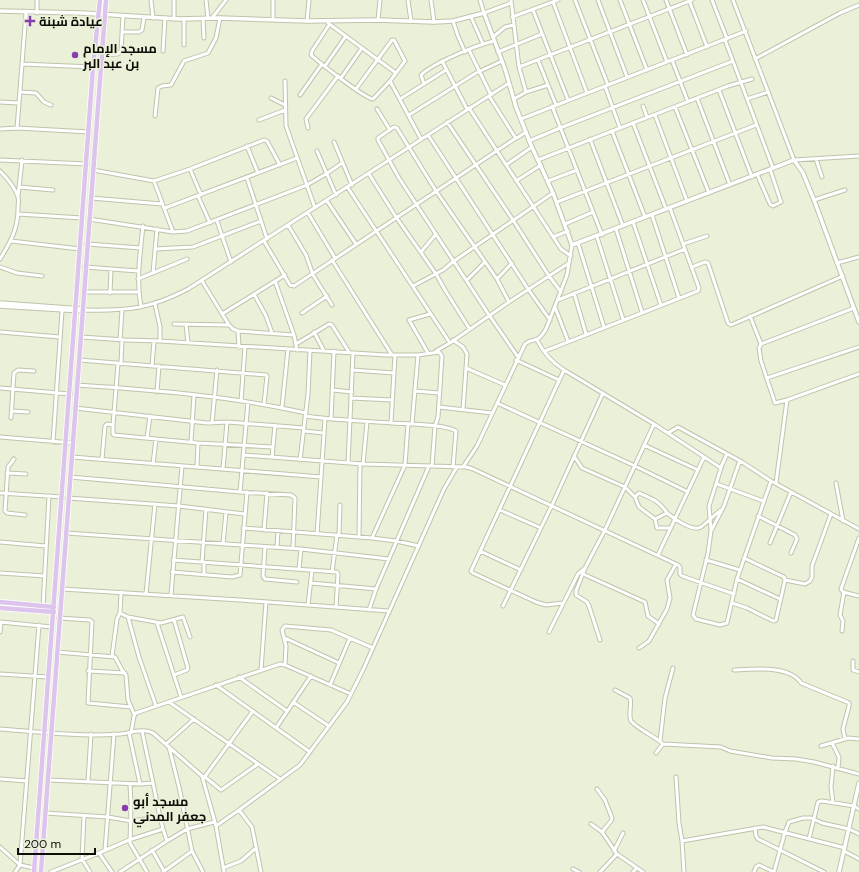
<svg xmlns="http://www.w3.org/2000/svg" width="859" height="872" viewBox="0 0 859 872" font-family="'DM Sans',Cairo,sans-serif">
<rect width="100%" height="100%" fill="#ebf1d8"/>
<g fill="none" stroke-linecap="round" stroke-linejoin="round">
<g stroke="#bec4ac" stroke-width="5">
<path id="minor" d="M151,0L153,18
M174,0V19
M206,0L208,18
M408,0L411,21
M431,0L434,22
M480,0L484,13L511,3
M511,0L519,67L526,92
M575,0L608,85
M598,0L627,77
M620,0L647,70
M643,0L667,62
M666,0L687,55
M689,0L707,47
M712,0L727,39
M733,0L794,160L859,156
M553,2L587,93
M533,10L568,100
M37,13V0
M471,17L483,44
M512,17L558,0
M212,18L226,0
M184,19V45
M203,19L204,38
M273,19V0
M378,20L380,0
M307,21L309,0
M453,21L458,36L465,52
M328,23L396,73
M329,25L312,51L311,55C320,63 364,98 373,99L390,81L405,61L394,40H392L356,89
M122,32H139L142,30L144,18
M493,37L505,27L514,25
M725,40L773,168
M469,50L491,95
M163,51L165,18
M498,52L542,34
M101,55L118,54L121,51L123,16
M755,59L840,13L859,5
M538,60L556,105
M672,60L688,102
M442,61L467,109
M22,64L93,67
M325,66L346,36
M519,67L692,0
M341,78L362,48
M285,81L286,126L315,208
M390,81L421,139
M424,84L421,75C433,63 477,45 494,41
M605,86L620,128
M719,90L752,177
M20,92L36,93L44,102L51,105
M300,95L322,64
M489,96L515,137L517,138L526,132
M271,98L285,105
M697,98L730,185
M400,99L446,70
M514,99L526,92L548,85
M747,99L768,92
M0,102L19,103L26,12
M552,106L602,235
M643,106L647,117
M675,107L709,193
M469,108L561,249L571,256
M377,109L390,130
M409,115L476,73L502,61
M655,115L687,201
M155,116L158,88L162,86L171,85L184,61L208,53L216,38L220,18
M521,119L746,31
M259,120L285,110
M447,122L513,220L549,276L561,292
M633,123L666,209
M17,128L19,103
M308,128L306,119L338,76
M0,129L17,128L89,132
M612,131L645,217
M428,135L528,289L550,320
M590,139L623,226
M529,141L560,128L733,61
M334,142L352,185
M247,146L258,173
M317,151L336,195
M816,159L822,177
M0,160L87,164
M538,160L728,86L752,79
M506,165L532,147
M190,169L201,195
M93,170L154,181L190,169L264,140L267,141L280,165
M0,171C7,178 15,187 18,197C19,200 18,206 18,209C18,229 10,243 0,259
M369,174L396,217L436,274L445,290L469,328
M757,174L770,204L773,206L781,202L770,169
M247,178L267,239
M154,181L173,232
M516,181L541,165
M548,181L577,170
M19,187L53,190
M348,188L450,343L436,351
M198,196L210,223
M18,197L22,160
M91,198L162,204
M814,200L845,190
M327,201L356,244
M557,202L756,125
M165,208L297,158
M308,213L335,258
M18,214L82,218
M652,215L679,298
M89,219L173,232L187,231L307,185L326,174L342,163
M217,221L231,262
M633,222L661,305
M565,224L593,212
M288,225L306,255L313,275L332,305
M616,229L642,312
M553,237L568,231
M597,237L623,319
M11,241L80,249
M264,241L290,285L294,286L516,138
M578,243L604,327
M87,244L141,248
M683,244L707,236
M155,249L193,247L261,221
M421,252L436,234
M332,260L392,355
M837,263L859,257
M0,267L17,273L42,276
M85,267L138,271
M692,267L705,262L708,263L728,323L731,325L843,276
M153,273L157,229
M138,279L187,259
M497,279L512,263
M467,280L485,262
M202,281L229,325L233,329L238,331L294,335
M275,281L294,335L297,350
M413,286L443,270L454,261L553,193
M84,292H138
M110,293L111,269
M574,293L586,334
M254,294L266,316L272,333
M558,300L685,249
M509,302L497,279L436,191L397,128L394,127L378,138V140L399,178L489,315L518,357
M155,304L160,327V341
M141,307C136,280 140,254 143,226
M555,307L568,341
M82,311L85,310C126,311 150,309 188,289L509,83
M302,313L327,296
M222,314L285,275
M750,316L761,344L759,348L761,361L775,403L787,400
M174,324L229,325
M186,324L188,343
M238,331L239,347
M0,332L60,337
M314,332L324,351
M81,337L125,340L160,341L386,355H418L439,352L442,356L438,417L435,426L432,466
M120,340L122,310
M453,340L463,347L467,354L463,409
M537,340C543,352 553,363 564,370L471,571L473,573L536,602L546,605L563,603
M450,343L509,302L569,263
M296,344L329,324L332,325L349,352
M761,344L854,308
M545,351L698,291L699,288L670,208
M428,353L409,320L430,314
M79,360L266,375L267,376L264,404
M516,360L559,380
M118,364L113,425V434L114,435L198,443L273,447
M121,364L122,340
M152,366L154,341
M466,368L505,385
M352,370L394,373
M564,370L654,424L605,530L585,568L576,591V595L587,602L589,606L600,640
M767,378L859,347
M77,385C154,390 231,396 306,413
M0,388L70,394
M333,390L352,392
M415,391L439,393
M157,392L159,366
M351,398L392,400
M241,401L245,347
M497,403L635,466L688,492
M282,407L288,349
M439,407L492,413
M75,408L207,423L227,422L304,428
M12,411L28,412
M305,416C334,420 363,421 392,423C406,424 445,424 456,431L453,467
M11,418L14,373L18,370L34,371
M331,419L334,351
M212,423L217,370
M391,423L395,355
M412,424L418,355
M654,424L721,468L709,506L711,530
M304,431L324,433
M668,433L678,427L742,462
M0,437L73,443
M147,438L150,416
M53,442L62,311
M191,442L194,395
M644,445L698,470
M243,455L363,464L466,467L473,469L678,565L680,567V574L682,576L734,594
M574,456L582,468L625,487L635,497L639,507L655,519L657,528H671
M72,457L321,477
M272,457L275,425
M14,459L8,467L5,511L7,513L25,515
M102,459L105,426L107,424L113,425
M300,460L308,394L310,350
M348,463L353,353
M153,464L156,439
M363,464L367,422
M197,467L198,443
M463,467L477,446L525,344C534,336 536,346 546,329L567,275L572,245
M721,467L727,454
M223,469L227,422
M7,473L26,474
M70,477L240,492L291,495L295,498L293,548
M771,481L737,579L727,623L720,625L696,619L693,615L708,553L711,531L724,506L739,463L742,462L771,481L859,529
M776,483L787,400L859,374
M836,483L843,521
M717,484L763,501
M240,492L248,402
M0,493L62,497
M635,497L639,493C653,499 659,501 667,513
M68,498L179,506L244,514
M500,510L541,528
M758,516L795,535L797,539L791,553
M655,519L667,513C674,519 693,532 701,527C708,522 714,515 721,510
M243,528L372,538L396,541L419,546
M264,530L267,493
M66,533L301,549L299,569
M317,534L325,419
M339,535L340,505
M359,536L360,464
M372,538L405,465L408,424
M859,538L841,589L843,592L859,596
M0,542L46,546
M770,543L791,492
M223,544L226,512
M265,547L263,576L265,579L297,582
M277,547L278,531
M301,549L389,559
M480,551L521,570
M658,555L704,457
M173,560L337,572L338,574L336,607
M706,560L740,570
M202,562L206,509
M172,572L232,577L240,575L247,492
M332,572L337,535
M0,573L45,576
M204,574V562
M583,574L645,602L648,616L659,624
M737,579L780,599
M785,580L805,584L810,581L812,577V566L831,514
M311,583L376,589
M62,589L240,600L389,611
M146,594L155,504
M171,595L182,466
M732,603L747,608L771,620L774,621L776,620L785,580L784,577L744,558
M308,605L312,570
M503,606L552,505L603,393
M43,607L49,496
M369,610L376,589L429,466
M120,613L128,617L161,623L183,617L190,637
M128,617L139,657L156,706
M59,618L90,620L92,622L88,703L131,707
M0,622L52,627
M157,623L181,697
M842,631L843,621L840,615L844,592
M0,632L1,622
M549,632L578,574L585,568
M285,638L339,663
M639,648L649,641L667,609L670,598L667,580L676,564
M57,652L115,657L122,670L126,675L128,700L134,714
M112,656L117,619L120,613L121,592
M853,661V670L859,672
M285,665L286,646L282,630L285,626L331,630L373,648
M261,670L266,602
M734,670C753,669 790,665 801,683L847,702L849,703V706L843,729L845,739
M88,671L125,673
M0,674L48,677
M174,675L187,670L188,668L174,620
M239,677L287,711
M216,685L310,752
M330,685L350,638
M615,690L630,698C632,704 628,715 631,721C636,728 656,737 663,744L721,747L730,751L772,758L796,759L814,762L859,774
M169,702L280,779
M293,702L329,726
M276,728L311,676
M0,729C39,732 80,737 120,734C130,733 143,728 153,733L202,776L216,826L224,872
M131,733L134,716L136,713L280,664L285,665L351,694
M660,741L665,698L673,668
M832,743L839,757L838,768
M166,744L194,719
M821,746L848,738L859,739
M169,747L179,787L192,851L203,872
M656,753L663,744
M205,777L221,790L258,764
M676,777L679,823L682,841L763,827L845,848
M0,779L27,781
M203,779L253,711
M48,780L140,784L129,733
M88,781L91,734
M140,784L153,783L142,731
M130,785L131,803L130,843L147,872
M597,789L605,800L612,818L611,821L602,832
M833,803L831,787L833,766
M239,810L300,765L347,702L363,670L444,489L457,467
M45,813L108,817L131,821L160,817L153,783
M84,816L82,859L90,872
M591,824L602,832L617,854L643,872
M216,826L239,810L252,827L261,872
M755,828L756,836L758,839L824,872
M163,829L167,841
M809,839L818,802L822,801L854,806L859,809
M682,841L684,872
M0,847L20,865L34,868
M105,850L114,734
M152,850L164,871
M614,851L623,833
M844,851L859,859
M99,853L129,840L163,829L160,817
M223,868L241,861L256,848
M573,869L579,872
M15,872L20,865L39,625
M51,872L99,853L112,872
M120,872L167,841L187,829L214,822
M163,872L192,851
M600,872L617,854
M633,872L637,868
M754,872L756,867L759,865L774,872
M774,872L785,832L789,822L803,818H811L822,823L849,829L859,834"/>
</g>
<g stroke="#bec4ac" stroke-width="5.5">
<path id="tertiary" d="M0,11L82,13L179,19L220,18L307,21L378,20L434,22L453,21L484,13L505,69L516,107L531,145L553,193L572,245L794,160L803,173L814,200L859,322
M0,303L82,309
M0,306L82,311
M839,872L859,783"/>
</g>
<g stroke="#fff" stroke-width="6">
<path id="primary" d="M0,602L54,607
M0,608L54,612
M34,872L93,67L100,0
M41,872L106,0"/>
</g>
<use href="#minor" stroke="#fff" stroke-width="3"/>
<use href="#tertiary" stroke="#fff" stroke-width="3.5"/>
<use href="#primary" stroke="#ddc4ed" stroke-width="4.5"/>
</g>
<g fill="#893eb0" stroke="#ebf1d8" stroke-width="1.5">
<path d="M28 15h4v4h4v4h-4v4h-4v-4h-4v-4h4z"/>
<circle cx="75" cy="55" r="4"/>
<circle cx="125" cy="808" r="4"/>
</g>
<g text-anchor="middle" dominant-baseline="central" stroke-width="3" stroke-linejoin="round" paint-order="stroke">
<g font-size="13" font-weight="bold" fill="#0d0e07" stroke="#ebf1d8" text-anchor="start">
<text x="39" y="21">عيادة شبنة</text>
<text x="83" y="48">مسجد الإمام<tspan x="83" dy="15">بن عبد البر</tspan></text>
<text x="133" y="801">مسجد أبو<tspan x="133" dy="15">جعفر المدني</tspan></text>
</g>
</g>
<path d="M18 848v6h77v-6" fill="none" stroke="#0d0e07" stroke-width="2"/>
<text x="24" y="848" font-size="12" fill="#0d0e07" stroke="#ebf1d8" stroke-width="3" paint-order="stroke">200 m</text>
</svg>
